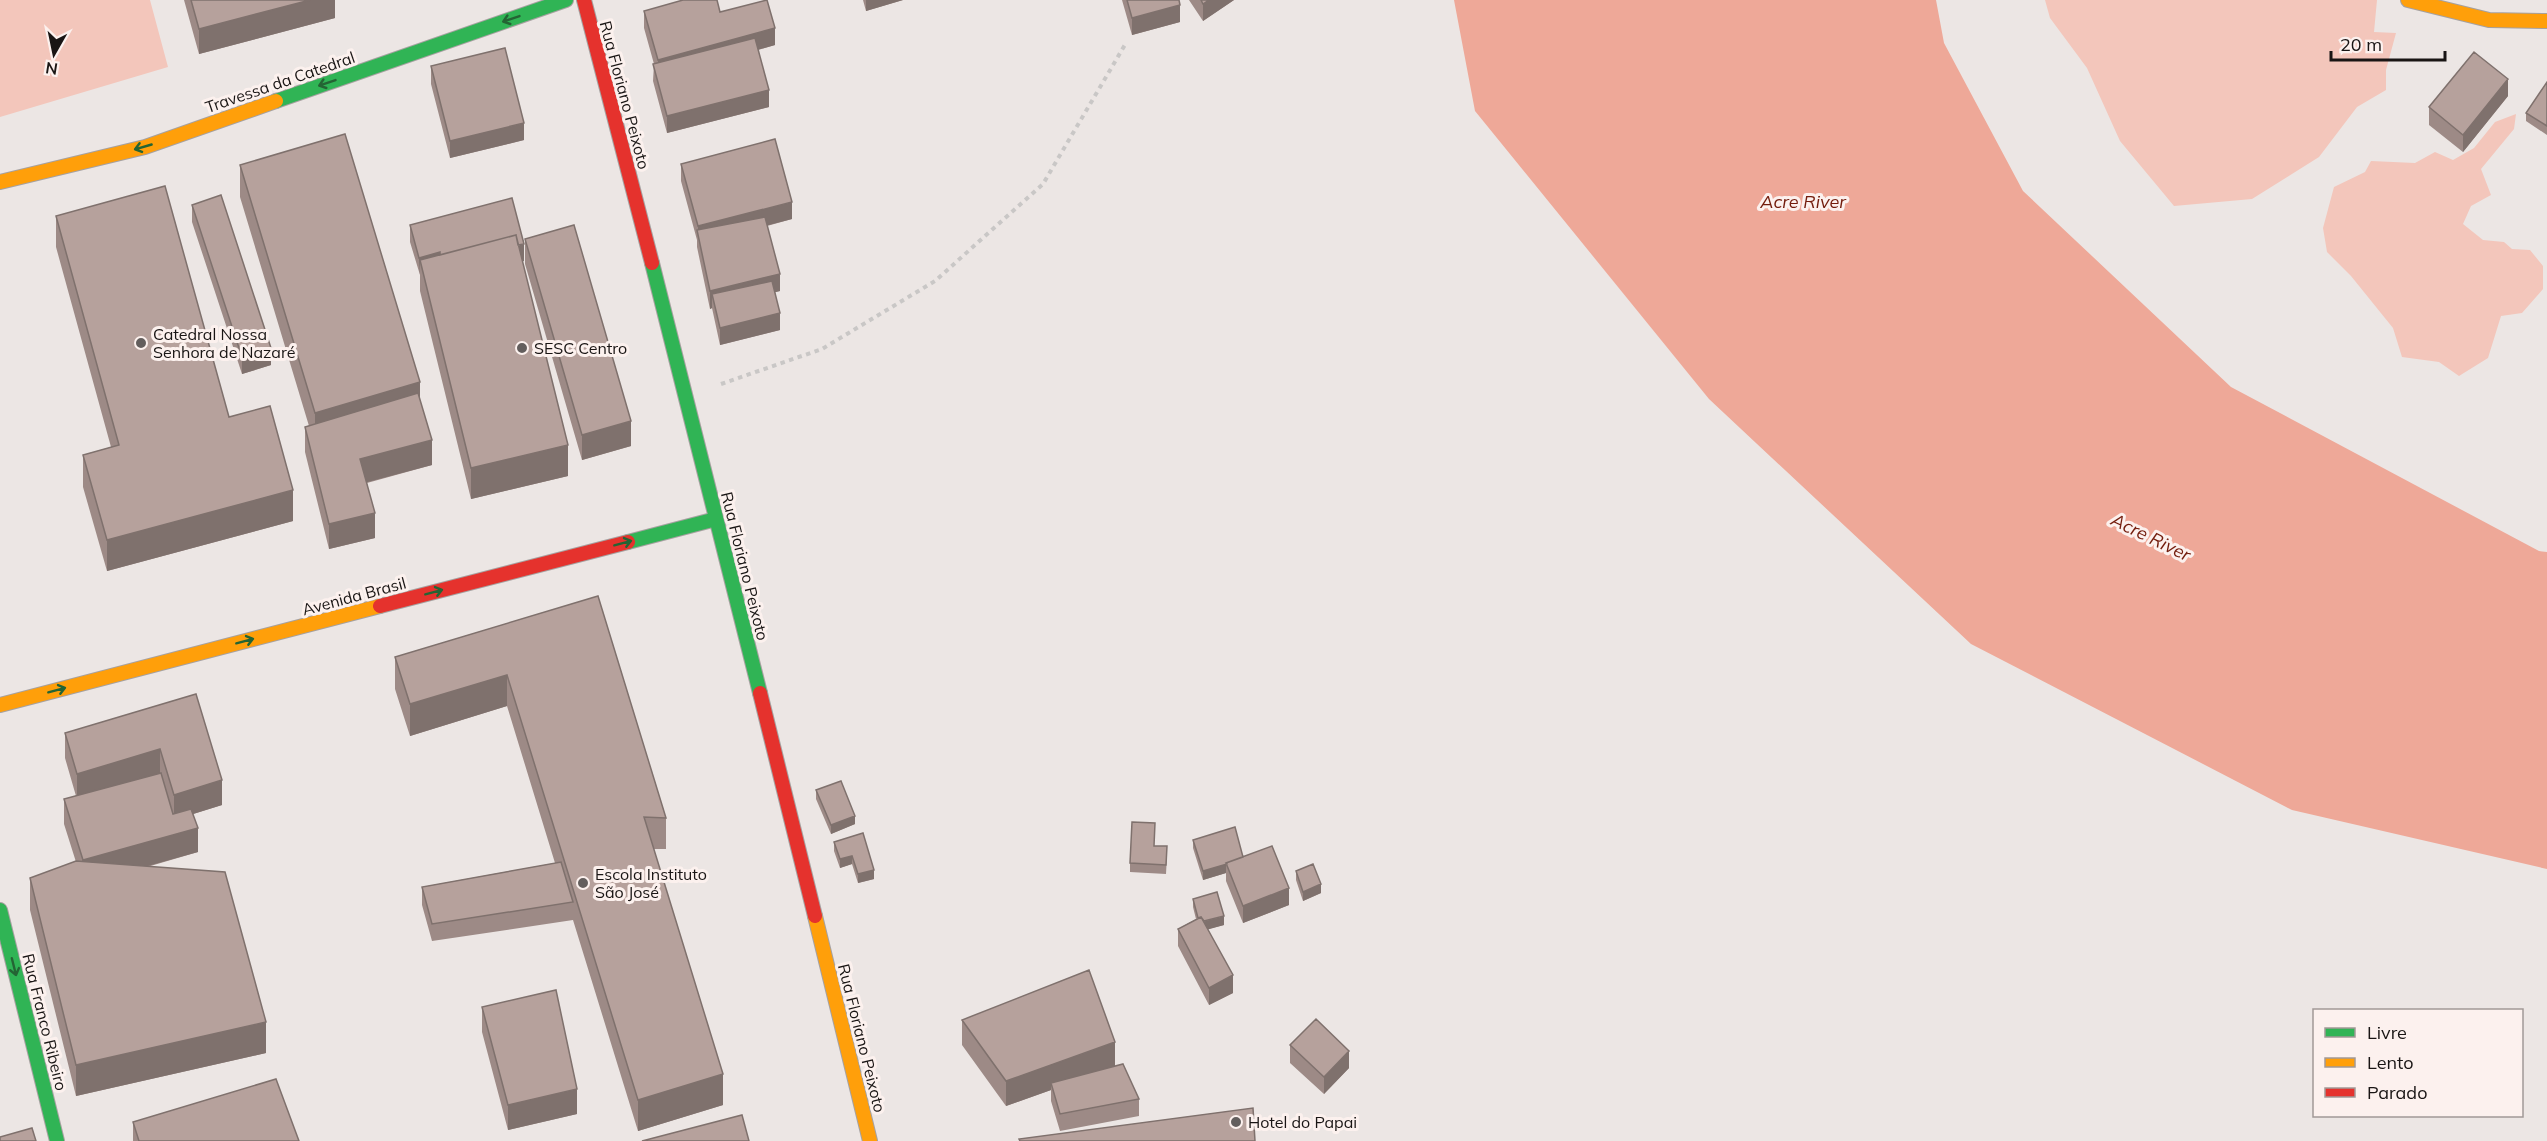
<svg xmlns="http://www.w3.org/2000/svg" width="2547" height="1141" viewBox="0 0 2547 1141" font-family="Mulish,sans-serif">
<rect width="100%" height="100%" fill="#ece6e4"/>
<path fill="#f3c6bb" d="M0,0H150L168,67L0,117Z
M2045,0H2377L2374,32L2396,33L2386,70V90L2357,107L2319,157L2252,199L2174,206L2120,141L2087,68L2050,18Z
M2516,114L2514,129L2481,169L2491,195L2471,206L2463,224L2483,240L2504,242L2512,249L2530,250L2543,266V289L2522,313L2501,316L2488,358L2459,376L2439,362L2402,357L2393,328L2351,276L2327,252L2323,228L2334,187L2365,172L2371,161L2415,163L2435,152L2453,160L2474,148L2495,122Z"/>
<path fill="#eea898" d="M1454,0H1936L1944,43L2023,191L2231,387L2539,551L2547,552V869L2292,810L1971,644L1709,399L1475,111Z"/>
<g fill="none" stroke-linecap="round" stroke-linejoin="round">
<g stroke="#a6a1a0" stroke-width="16">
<path id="fast" d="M276,101L566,0
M652,263L760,693
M628,542L716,519
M0,910L57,1141"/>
</g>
<g stroke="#a6a1a0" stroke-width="16">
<path id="slow" d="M2408,0L2489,20L2547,21
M0,182L145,147L276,101
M0,705L380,606
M815,916L870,1141"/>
</g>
<g stroke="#a6a1a0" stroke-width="16">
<path id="jam" d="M584,0L652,263
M380,606L628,542
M760,693L815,916"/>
</g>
<path stroke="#c9c7c6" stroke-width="4" stroke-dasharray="4.5 4.5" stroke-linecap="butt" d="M721,384L822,349L935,281L1043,184L1126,43"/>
<use href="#fast" stroke="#30b455" stroke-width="14"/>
<use href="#slow" stroke="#ff9f0a" stroke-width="14"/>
<use href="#jam" stroke="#e5322d" stroke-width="14"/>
</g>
<path fill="#9d8a86" d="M184,0H335V18L199,54Z
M863,0H903L866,11Z
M1122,0H1179L1180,22L1132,35Z
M1189,0H1234L1203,21Z
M644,11L720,12L775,45L758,50L769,107L667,133L653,81L654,64L644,28Z
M431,66L524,140L450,158L431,84Z
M2547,82V135L2526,121V113Z
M2508,96L2463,152L2429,125V107Z
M681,164L792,219L767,226L780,291L775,292L780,330L720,345L712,308L710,309L697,247V240L681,181Z
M240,165L420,400L432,465L367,483L375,538L329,549L305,452V427L309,426L240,197Z
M192,205L271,365L242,374L192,222Z
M56,216L229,417L293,521L107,571L83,487V455L111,447L56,247Z
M410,225L524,261H522L568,476L471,499L420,291V275L410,242Z
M525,239L631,446L582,460L525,264Z
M598,596L666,818V849H654L723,1105L638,1131L573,920L432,941L422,905V887L555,863L507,706L410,736L395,689V657Z
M196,694L222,805L193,814L198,852L147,867L266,1053L76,1096L30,910V878L76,862L64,824V799L76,796L65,758V733Z
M816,790L855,824L831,834L816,799Z
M863,833L874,879L858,883L852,864L840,868L834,851V842Z
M1193,840L1289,905L1243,923L1226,881V873L1203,880L1193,848Z
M1154,846L1167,855L1166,874L1130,872V863Z
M1296,871L1321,893L1303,901L1296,880Z
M1193,899L1224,925L1208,929L1233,993L1209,1005L1178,946V929L1196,919L1193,907Z
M482,1007L577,1114L508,1130L482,1032Z
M962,1020L1115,1066L1139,1099V1116L1060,1131L1051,1101V1090L1006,1106L962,1045Z
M1290,1045L1349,1068L1324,1094L1290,1063Z
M133,1122L299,1141H133Z"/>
<path fill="#7f716d" d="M310,0H335V18L199,54V29Z
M866,0H903L866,11Z
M1209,0H1234L1203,21V4Z
M1180,5V22L1132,35V18Z
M775,28V45L658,78V60Z
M2508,79V96L2463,152V135Z
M769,90V107L667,133V116Z
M524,123V140L450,158V141Z
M792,202V219L700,243L698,233V226Z
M524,244V261L443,282V264Z
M440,252V270L420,260L419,275V258Z
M780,274V291L715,307L712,294V308L710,309V291Z
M780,313V330L720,345V328Z
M271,348V365L242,374V357Z
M420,382V413L315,445V413Z
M631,421V446L582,460V435Z
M432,440V465L360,484V459Z
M568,445V476L471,499V468Z
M293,490V521L107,571V540Z
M375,513V538L329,549V524Z
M507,675V706L410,736V704Z
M160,749V774L77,799V774Z
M222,780V805L174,820V795Z
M855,816V824L831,834V825Z
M198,828V852L83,884V860Z
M852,856V864L840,868V859Z
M1226,864V873L1203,880V871Z
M874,870V879L858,883V874Z
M1321,884V893L1303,901V892Z
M1289,888V905L1243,923V906Z
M1224,916V925L1199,932V923Z
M1233,975V993L1209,1005V988Z
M266,1022V1053L76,1096V1065Z
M1115,1042V1067L1051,1083V1090L1006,1106V1081Z
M1349,1051V1068L1324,1094V1077Z
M723,1074V1105L638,1131V1100Z
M577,1089V1114L508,1130V1105Z"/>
<path fill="#b6a19c" stroke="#7f716d" stroke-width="1.5" d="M191,0H310L199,29Z
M683,0H717L720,12L767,0L775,28L658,60L644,11Z
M1127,0H1179L1180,5L1132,18Z
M1201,0H1209L1203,4Z
M755,38L769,90L667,116L653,64Z
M505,48L524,123L450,141L431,66Z
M2474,52L2508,79L2463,135L2429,107Z
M2547,82V126L2526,113Z
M345,134L420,382L315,413L240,165Z
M775,139L792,202L698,226L681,164Z
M165,186L229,417L270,406L293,490L107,540L83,455L119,445L56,216Z
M221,195L271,348L242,357L192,205Z
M512,198L524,244L518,245L516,235L440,255V252L419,258L410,225Z
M765,217L780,274L710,291L697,230Z
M574,225L631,421L582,435L525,239Z
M516,235L568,445L471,468L420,260Z
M772,281L780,313L720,328L712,294Z
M418,393L432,440L360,459L375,513L329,524L305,427Z
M598,596L666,818L644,817L723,1074L638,1100L507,675L410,704L395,657Z
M196,694L222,780L174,795L160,749L77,774L65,733Z
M161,773L173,814L191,809L198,828L83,860L64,799Z
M841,781L855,816L831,825L816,790Z
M1132,822L1155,823L1154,846H1167L1166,865L1130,863Z
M1235,827L1243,857L1226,863L1227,864L1203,871L1193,840Z
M863,833L874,870L858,874L852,856L840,859L834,842Z
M1272,846L1289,888L1243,906L1226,863Z
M76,861L225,872L266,1022L76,1065L30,878Z
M561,862L573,902L432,924L422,887Z
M1313,864L1321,884L1303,892L1296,871Z
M1217,892L1224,916L1204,921L1201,917L1198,918L1193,899Z
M1201,917L1233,975L1209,988L1178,929Z
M1089,970L1115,1042L1006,1081L962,1020Z
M556,990L577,1089L508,1105L482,1007Z
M1316,1019L1349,1051L1324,1077L1290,1045Z
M1123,1064L1139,1099L1060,1114L1051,1083Z
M276,1079L299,1141H139L133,1122Z
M1253,1108L1255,1141H1020L1019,1139Z
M742,1115L749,1141H642Z
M32,1128L36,1141H0V1137Z"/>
<defs><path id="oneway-shaft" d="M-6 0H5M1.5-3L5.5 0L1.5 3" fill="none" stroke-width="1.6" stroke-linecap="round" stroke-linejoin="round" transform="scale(1.5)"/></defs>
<g stroke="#246434">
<use href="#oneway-shaft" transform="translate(511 19) rotate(161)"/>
<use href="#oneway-shaft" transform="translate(327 83) rotate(161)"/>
<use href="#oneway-shaft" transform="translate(143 147) rotate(164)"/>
<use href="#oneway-shaft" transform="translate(623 543) rotate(-15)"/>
<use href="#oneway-shaft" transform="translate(434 592) rotate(-15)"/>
<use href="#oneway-shaft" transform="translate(245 641) rotate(-15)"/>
<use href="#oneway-shaft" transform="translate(57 690) rotate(-15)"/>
<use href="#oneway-shaft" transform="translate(14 967) rotate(76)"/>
</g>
<g fill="#635e5d" stroke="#fcf1ee" stroke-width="2">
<circle cx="141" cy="343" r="6"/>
<circle cx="522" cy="348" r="6"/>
<circle cx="583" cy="883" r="6"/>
<circle cx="1236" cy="1122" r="6"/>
</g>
<g text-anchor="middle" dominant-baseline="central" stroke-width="6" stroke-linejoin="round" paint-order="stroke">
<g font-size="16" fill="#191514" stroke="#fcf1ee">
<text transform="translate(280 82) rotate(-19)">Travessa da Catedral</text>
<text transform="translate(625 95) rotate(75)">Rua Floriano Peixoto</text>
<text transform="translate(745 566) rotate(76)">Rua Floriano Peixoto</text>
<text transform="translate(354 596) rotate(-15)">Avenida Brasil</text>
<text transform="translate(45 1022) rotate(76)">Rua Franco Ribeiro</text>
<text transform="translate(862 1038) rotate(76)">Rua Floriano Peixoto</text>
</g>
<g font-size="16" fill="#191514" stroke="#fcf1ee" text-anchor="start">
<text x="153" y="334">Catedral Nossa<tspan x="153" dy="18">Senhora de Nazaré</tspan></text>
<text x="534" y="348">SESC Centro</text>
<text x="595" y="874">Escola Instituto<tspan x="595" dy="18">São José</tspan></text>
<text x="1248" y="1122">Hotel do Papai</text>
</g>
<g font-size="18" font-style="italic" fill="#731c0c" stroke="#fcf1ee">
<text x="1803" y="201">Acre River</text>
<text transform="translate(2151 537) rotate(26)">Acre River</text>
</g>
</g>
<rect x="2313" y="1009" width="210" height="108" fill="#fcf1ee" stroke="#a19997" stroke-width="1.5"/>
<rect x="2325" y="1028" width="30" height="9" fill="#30b455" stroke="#a19997" stroke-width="1.5"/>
<text x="2367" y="1039" font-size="18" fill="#191514">Livre</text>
<rect x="2325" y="1058" width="30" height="9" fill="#ff9f0a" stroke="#a19997" stroke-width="1.5"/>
<text x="2367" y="1069" font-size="18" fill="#191514">Lento</text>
<rect x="2325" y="1088" width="30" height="9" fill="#e5322d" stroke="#a19997" stroke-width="1.5"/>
<text x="2367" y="1099" font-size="18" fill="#191514">Parado</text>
<g transform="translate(54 54) rotate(189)" stroke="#fcf1ee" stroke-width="4.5" paint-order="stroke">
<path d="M0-4.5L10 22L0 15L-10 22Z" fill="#191514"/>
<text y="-9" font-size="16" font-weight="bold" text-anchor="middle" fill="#191514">N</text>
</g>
<path d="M2331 51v9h114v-9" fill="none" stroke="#191514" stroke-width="3"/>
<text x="2340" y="51" font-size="18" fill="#191514" stroke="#fcf1ee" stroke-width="4.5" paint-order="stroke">20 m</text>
</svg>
